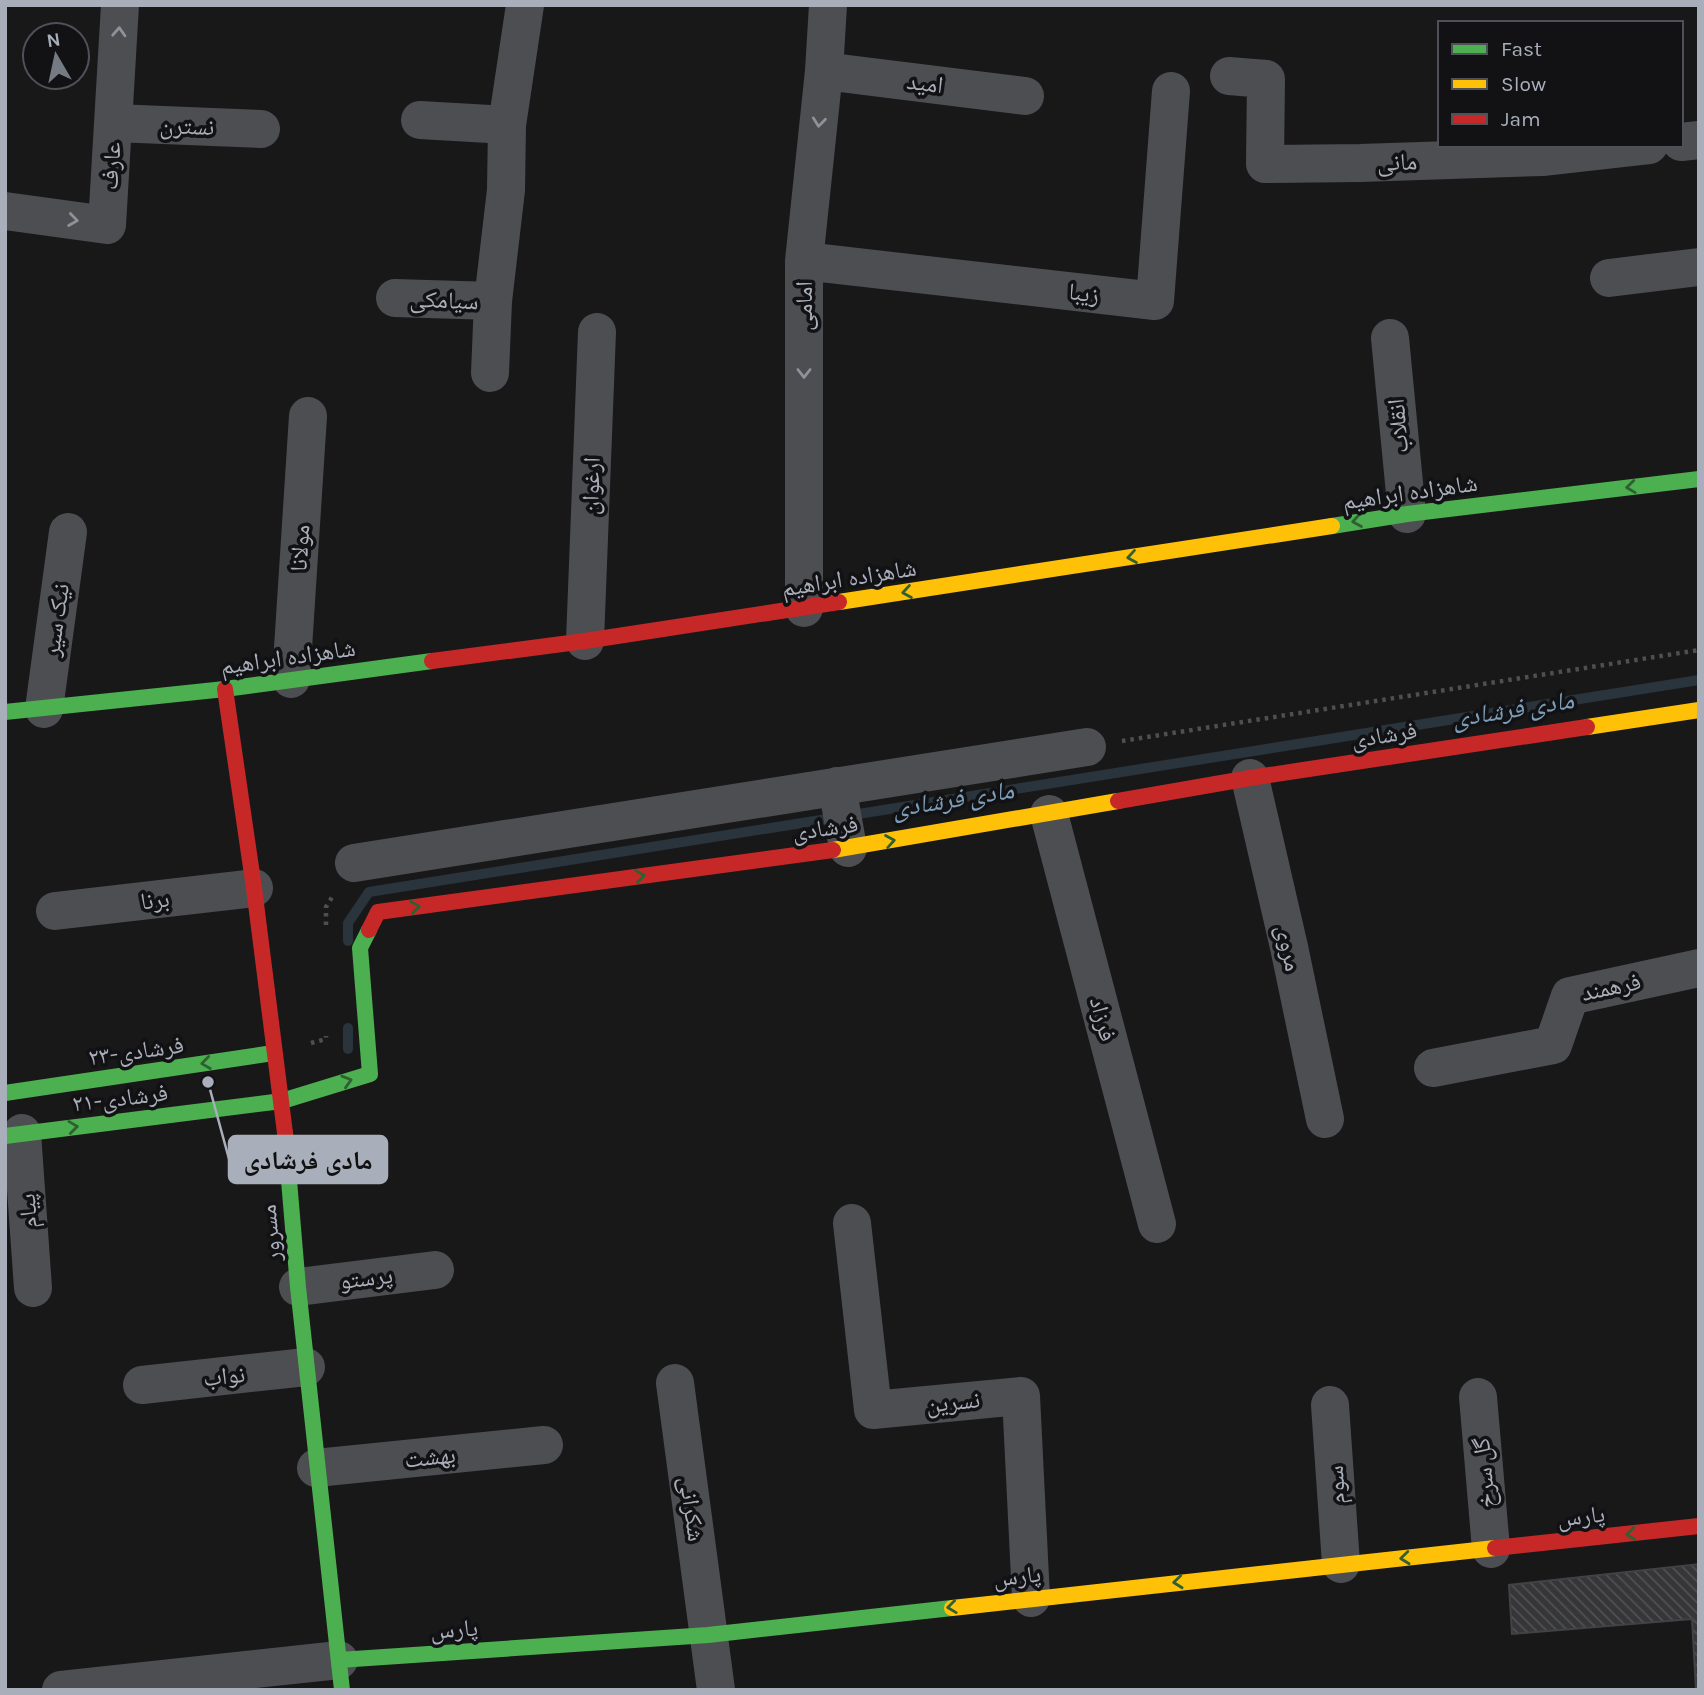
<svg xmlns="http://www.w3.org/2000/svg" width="1704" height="1695" viewBox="0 0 1704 1695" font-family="Karla,'Noto Naskh Arabic',sans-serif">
<defs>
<pattern id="building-back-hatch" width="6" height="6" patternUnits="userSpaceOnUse" patternTransform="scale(1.75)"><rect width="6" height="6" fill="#363638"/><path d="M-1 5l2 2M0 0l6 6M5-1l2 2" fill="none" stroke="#505153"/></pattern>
</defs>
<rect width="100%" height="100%" fill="#181819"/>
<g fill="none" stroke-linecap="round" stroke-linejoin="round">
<path stroke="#2a343c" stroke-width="10" d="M348,941V923L369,892L1699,680
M348,1049V1028"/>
</g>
<path fill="url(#building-back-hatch)" stroke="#414245" stroke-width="2" d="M1699,1564V1690H1696L1692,1619L1512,1634L1509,1585Z"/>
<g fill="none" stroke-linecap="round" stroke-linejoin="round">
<path stroke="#4e4f53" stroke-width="4.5" stroke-dasharray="3.5 5" stroke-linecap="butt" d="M1122,741L1699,650
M326,925V907L334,894
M311,1043L326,1039V1036"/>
<path stroke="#4c4e52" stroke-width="38" d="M824,71L1025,96
M1229,76L1266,79L1265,164L1360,163L1542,157L1649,145
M420,120L507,125
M114,123L261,129
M1681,142L1699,140
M5,211L107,225L120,5
M804,261L1155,301L1171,91
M1609,278L1699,267
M395,298L493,301
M1390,338L1407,514
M490,373L493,301L506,190L507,125L525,5
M804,608V261L824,71L828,5
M585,641L597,332
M291,679L308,416
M44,709L68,532
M1250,778L1289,947L1325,1119
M837,786L848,848
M1049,814L1157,1224
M354,863L1087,747
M55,911L254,888
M1433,1068L1553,1045L1570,996L1699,968
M22,1133L33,1288
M852,1223L873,1410L1021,1396L1031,1598
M298,1287L435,1270
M675,1383L716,1690
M142,1385L306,1367
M1478,1397L1491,1549
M1330,1405L1341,1564
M316,1468L544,1445
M61,1690L339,1660"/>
<path stroke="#4caf50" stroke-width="16" d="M1332,526L1407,514L1699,479
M5,712L225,689L432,661
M5,1093L273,1053
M285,1133L298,1287L342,1690
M5,1136L282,1101L370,1074L360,948L369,930
M339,1660L708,1635L952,1608"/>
<path stroke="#ffc107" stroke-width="16" d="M839,602L1332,526
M1587,727L1699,710
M833,850L1118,801
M952,1608L1495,1548"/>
<path stroke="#c62828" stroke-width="16" d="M432,661L585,641L839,602
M225,689L254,888L285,1133
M1118,801L1250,778L1587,727
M369,930L378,912L833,850
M1495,1548L1699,1526"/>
</g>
<defs><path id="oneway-chevron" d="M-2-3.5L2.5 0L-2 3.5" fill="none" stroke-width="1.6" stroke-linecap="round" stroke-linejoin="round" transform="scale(1.75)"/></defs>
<g stroke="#8d929b">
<use href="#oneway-chevron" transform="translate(119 32) rotate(-87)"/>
<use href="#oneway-chevron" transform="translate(819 122) rotate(96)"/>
<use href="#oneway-chevron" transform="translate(73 220) rotate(8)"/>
<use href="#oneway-chevron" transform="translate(804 373) rotate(90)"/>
</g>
<g stroke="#2f6032">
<use href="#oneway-chevron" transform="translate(1631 487) rotate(173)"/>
<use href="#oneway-chevron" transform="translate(1357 521) rotate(171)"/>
<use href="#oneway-chevron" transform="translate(1132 557) rotate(171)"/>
<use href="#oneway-chevron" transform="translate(907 592) rotate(171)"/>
<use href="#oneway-chevron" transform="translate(890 841) rotate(-10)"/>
<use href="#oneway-chevron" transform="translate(640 876) rotate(-8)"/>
<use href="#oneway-chevron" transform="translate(415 907) rotate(-8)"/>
<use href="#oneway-chevron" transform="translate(206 1063) rotate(172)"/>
<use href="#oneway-chevron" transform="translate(347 1081) rotate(-17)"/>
<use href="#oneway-chevron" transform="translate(73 1127) rotate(-7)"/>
<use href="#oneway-chevron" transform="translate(1631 1534) rotate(174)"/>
<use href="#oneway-chevron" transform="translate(1405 1558) rotate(174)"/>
<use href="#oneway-chevron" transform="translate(1178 1582) rotate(174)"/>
<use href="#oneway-chevron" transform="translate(952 1607) rotate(173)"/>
</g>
<g text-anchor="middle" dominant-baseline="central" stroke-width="7" stroke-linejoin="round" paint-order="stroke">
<g font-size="24" fill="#a9afba" stroke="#121215">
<text transform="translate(925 83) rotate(7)">امید</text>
<text transform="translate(187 126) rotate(2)">نسترن</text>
<text transform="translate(1397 162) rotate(-2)">مانی</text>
<text transform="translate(111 166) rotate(-86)">عارف</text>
<text transform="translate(1084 293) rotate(7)">زیبا</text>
<text transform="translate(444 300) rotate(2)">سیامکی</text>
<text transform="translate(804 306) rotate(-90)">امامی</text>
<text transform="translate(1398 426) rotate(-95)">انقلاب</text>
<text transform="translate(591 486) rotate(-88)">ارغوان</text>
<text transform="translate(1410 492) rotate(-8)">شاهزاده ابراهیم</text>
<text transform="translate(300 548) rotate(-86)">مولانا</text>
<text transform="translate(849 578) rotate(-9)">شاهزاده ابراهیم</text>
<text transform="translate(56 620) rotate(-82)">نیک سیر</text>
<text transform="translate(288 657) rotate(-8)">شاهزاده ابراهیم</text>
<text transform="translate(1384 735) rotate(-9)">فرشادی</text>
<text transform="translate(825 828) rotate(-8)">فرشادی</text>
<text transform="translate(155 900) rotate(-7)">برنا</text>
<text transform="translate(1289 948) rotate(78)">مروی</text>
<text transform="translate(1611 987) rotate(-12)">فرهمند</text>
<text transform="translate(1103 1019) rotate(75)">فرزاد</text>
<text transform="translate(136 1051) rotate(-8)">۲۳-فرشادی</text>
<text transform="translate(120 1098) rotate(-7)">۲۱-فرشادی</text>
<text transform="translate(28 1211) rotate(-94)">پیام</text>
<text transform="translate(270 1233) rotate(-95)">مسرور</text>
<text transform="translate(366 1278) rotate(-7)">پرستو</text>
<text transform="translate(224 1376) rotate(-6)">نواب</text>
<text transform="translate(953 1402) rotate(-6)">نسرین</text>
<text transform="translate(430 1457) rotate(-6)">بهشت</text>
<text transform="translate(1484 1473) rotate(-95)">گل سرخ</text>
<text transform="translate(1336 1485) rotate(-94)">سوم</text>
<text transform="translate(692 1509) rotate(82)">شکرانی</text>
<text transform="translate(1581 1516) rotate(-6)">پارس</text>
<text transform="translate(1017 1576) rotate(-6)">پارس</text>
<text transform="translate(454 1629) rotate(-4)">پارس</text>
</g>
<g font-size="26" font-style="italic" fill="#7d9eb8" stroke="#121215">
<text transform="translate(1513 709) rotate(-9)">مادی فرشادی</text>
<text transform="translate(953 799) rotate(-9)">مادی فرشادی</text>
</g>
</g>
<path fill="none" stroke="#a9afba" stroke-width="2.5" d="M208 1082L229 1159"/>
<circle fill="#a9afba" stroke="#121215" stroke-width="2.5" cx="208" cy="1082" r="7"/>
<rect fill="#a9afba" stroke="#a9afba" stroke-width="2.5" x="229" y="1136" width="158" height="47" rx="7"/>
<g font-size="26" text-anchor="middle" font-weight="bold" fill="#111">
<text x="308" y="1169">مادی فرشادی</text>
</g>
<rect width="1704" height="1695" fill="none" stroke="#a9afba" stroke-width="14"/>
<rect x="1438" y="21" width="245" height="126" fill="#121215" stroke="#4e5157" stroke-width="2"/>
<rect x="1452" y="44" width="35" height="10" fill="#4caf50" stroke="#4e5157" stroke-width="2"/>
<text x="1501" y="56" font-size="21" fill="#a9afba">Fast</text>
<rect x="1452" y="79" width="35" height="10" fill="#ffc107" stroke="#4e5157" stroke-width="2"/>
<text x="1501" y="91" font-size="21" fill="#a9afba">Slow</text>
<rect x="1452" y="114" width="35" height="10" fill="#c62828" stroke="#4e5157" stroke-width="2"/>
<text x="1501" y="126" font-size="21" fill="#a9afba">Jam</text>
<g transform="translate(56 56) rotate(351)"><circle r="33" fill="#121215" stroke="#4e5157" stroke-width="2"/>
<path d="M0-5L12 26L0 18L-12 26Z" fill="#767a82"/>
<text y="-10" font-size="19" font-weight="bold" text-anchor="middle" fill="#a9afba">N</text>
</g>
</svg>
